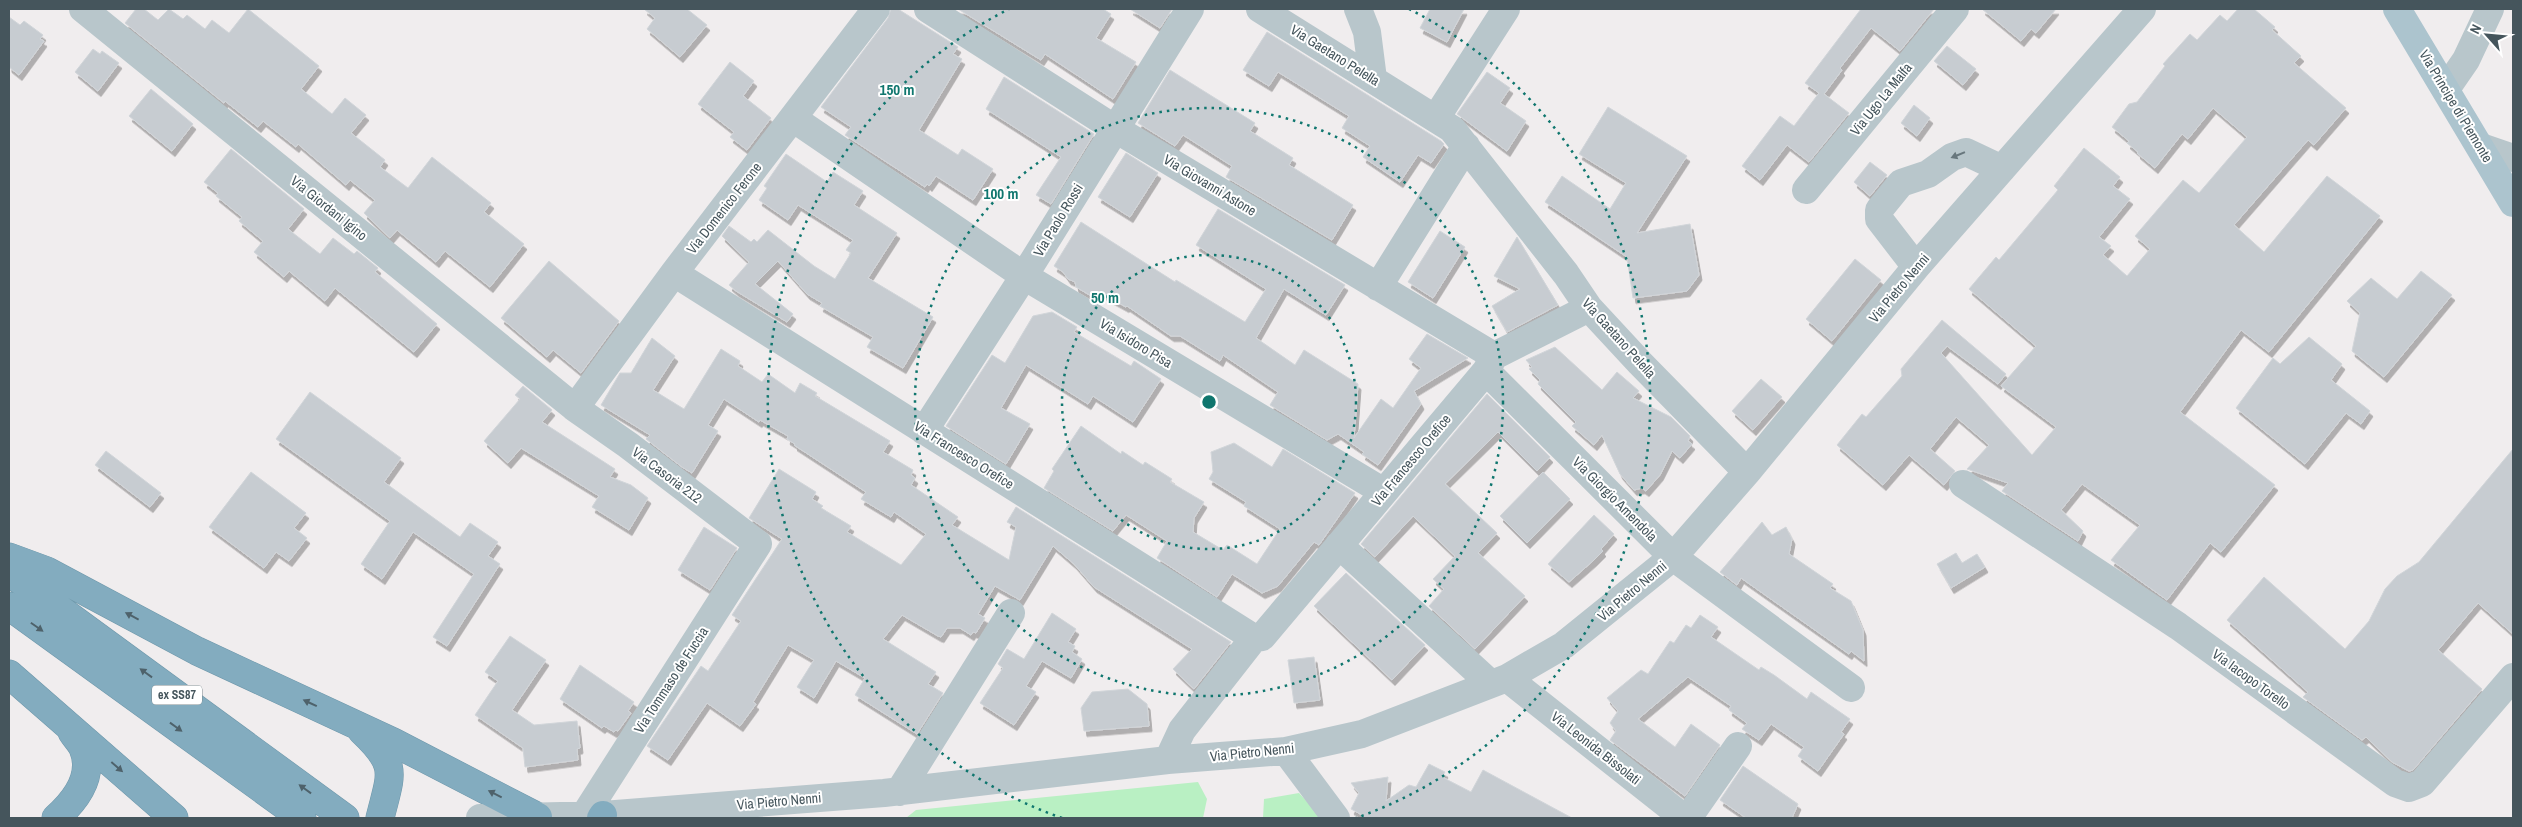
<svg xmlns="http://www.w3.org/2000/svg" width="2522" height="827" viewBox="0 0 2522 827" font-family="'Archivo Narrow',sans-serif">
<defs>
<filter id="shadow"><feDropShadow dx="3" dy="5.5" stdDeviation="0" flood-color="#0004"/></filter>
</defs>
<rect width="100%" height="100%" fill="#f0edee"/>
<path fill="#b9f0c3" d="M1198,782L1207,799L1203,818H906L916,810Z
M1299,793L1322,818H1263L1264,799Z"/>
<path fill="#c7ccd1" stroke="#d1d5d9" filter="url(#shadow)" d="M136,9H144L158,20L169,9L183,19L187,15L205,29L212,20L229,33L248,9L319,66L301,89L332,114L345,98L366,115L351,133L385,160L380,167L408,188L432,157L491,203L484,212L524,244L490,287L445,251L436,262L397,230L390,238L364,213L375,200L350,180L346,185L298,144L296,147L263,121L258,127L225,101L224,103L125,23Z
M644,9H687L707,25L680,57L647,29L655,18Z
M891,9H898L958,47L953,54L962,59L919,130L958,155L962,149L993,169L973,200L936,176L929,186L927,184L925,187L845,135L851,127L821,107L888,18Z
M958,9H1103L1111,14L1096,38L1136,62L1113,99L1045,54L1041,60Z
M1130,9H1172L1160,28Z
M1430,9H1464L1447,42L1420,28Z
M1861,9H1934L1900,51L1871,28L1840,68L1842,70L1824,94L1849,113L1809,162L1787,145L1760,180L1742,166L1780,116L1794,126L1819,93L1805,83Z
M1982,9H2056L2036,33L2031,29L2021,41Z
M2238,9H2254L2275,27L2272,30L2301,56L2294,63L2346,108L2314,145L2308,140L2234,225L2264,252L2327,176L2380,216L2269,352L2241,330L2180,412L2275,485L2221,552L2210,543L2167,600L2111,560L2140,525L2082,484L2061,510L2083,531L2078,541L2002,491L2008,483L1967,469L1989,445L1956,417L1930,449L1955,471L1944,485L1909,455L1883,485L1837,445L1862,414L1866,417L1902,376L1901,369L1942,320L2006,374L1998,384L1947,346L1941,353L2032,455L2056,427L2001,386L2036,346L1969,289L1996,257L1999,260L2058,190L2054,186L2084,148L2120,177L2113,186L2130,199L2099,237L2111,246L2103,255L2127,276L2150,249L2135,236L2183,180L2199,193L2247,137L2213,108L2188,139L2182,134L2155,168L2137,153L2138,152L2127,143L2129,141L2112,127L2129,104L2137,102L2165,66L2163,64L2190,34L2197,40L2220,15L2227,21Z
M9,17L20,25L24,21L43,35L40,39L44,41L19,75L9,67Z
M1267,32L1441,141L1444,144L1431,163L1418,155L1400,182L1363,157L1370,146L1342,128L1349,116L1278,72L1269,86L1243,70Z
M1947,46L1976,69L1963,85L1934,61Z
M93,49L100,54L102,51L119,63L98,91L75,72Z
M730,62L754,81L743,96L771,118L747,150L730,137L734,132L698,104Z
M1170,70L1255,123L1250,131L1293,158L1289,165L1353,205L1332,240L1226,177L1232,166L1183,135L1175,146L1138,123Z
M1487,72L1510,88L1500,103L1526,121L1507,151L1457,114Z
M1004,77L1094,134L1051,204L1036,195L1061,157L986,109Z
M151,89L193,124L172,151L129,116Z
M1914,105L1930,118L1917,136L1901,123Z
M1608,107L1687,156L1637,233L1690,224L1699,275L1687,291L1633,298L1627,257L1545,202L1562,176L1610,209L1626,183L1579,154Z
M231,149L304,209L288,229L320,254L333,238L354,254L357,251L378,268L375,272L437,324L414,352L335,288L325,301L289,271L284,277L254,252L263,241L239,221L242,217L216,196L218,193L204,182Z
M1126,153L1158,173L1130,217L1098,197Z
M786,154L827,182L833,172L863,191L854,205L897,233L868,278L933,317L903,368L867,347L873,337L820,306L822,303L807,294L778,261L755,284L793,314L787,322L736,291L729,285L749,262L722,236L729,226L751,242L754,239L757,242L768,230L814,266L835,279L851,253L846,250L853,240L798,205L788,220L759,200L767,188L764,186Z
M1870,162L1887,175L1870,196L1854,182Z
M1218,209L1345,285L1326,315L1284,289L1256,338L1295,365L1304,350L1358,384L1354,438L1381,399L1393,408L1421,368L1409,359L1427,334L1468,358L1414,391L1421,404L1378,465L1362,454L1364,452L1338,434L1327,440L1270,405L1278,392L1223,355L1220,361L1180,336H1171L1127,306L1126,307L1097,291L1093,297L1076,287L1075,282L1068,279L1063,272L1054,266L1081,222L1175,282L1176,280L1245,322L1266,289L1196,245Z
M1440,231L1465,247L1433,298L1408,282Z
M1517,237L1558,305L1507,332L1492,306L1520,289L1494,276Z
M1855,259L1881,280L1832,341L1806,319Z
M549,261L619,321L581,373L553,350L547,357L501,318Z
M2421,271L2452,295L2384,377L2352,351L2360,313L2347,301L2371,278L2397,299Z
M1052,312L1077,327L1074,332L1131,366L1134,361L1161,379L1133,422L1093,396L1088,404L1026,365L1001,408L1030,424L1006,464L946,426L992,355L1005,363L1033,316Z
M2309,337L2342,364L2331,380L2370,411L2361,424L2346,413L2305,464L2236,408L2273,358L2280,364Z
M652,338L675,356L653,390L684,409L721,349L740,361L738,366L762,382L768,374L795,393L800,383L817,393L815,396L890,441L883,452L913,470L911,475L915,478L911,485L958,517L952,525L1009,560L1016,527L1007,522L1016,507L1231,642L1194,689L1173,669L1192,649L1094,587L1074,564L1053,546L1020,600L995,586L978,614L985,618L976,633L973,632L971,635L960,628H947L941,637L938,636L902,615L883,639L936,672L928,684L943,693L917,734L855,695L865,678L836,661L814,698L797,687L814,660L788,645L753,702L756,704L740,726L707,703L668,760L647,746L701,666L708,671L741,621L732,615L782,539L749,518L779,469L816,492L812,499L823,506L821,508L851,526L847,532L901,565L926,534L894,512L891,517L861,499L866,492L794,445L795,444L787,439L788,436L760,420L759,422L724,399L708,425L718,431L692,473L682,467L646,439L650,435L601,405L620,373H631Z
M1555,347L1602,390L1617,372L1639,391L1633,398L1671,417L1690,436L1688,441L1692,444L1680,458L1672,451L1660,475L1646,491L1642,488L1634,490L1620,474L1602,435L1594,445L1572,426L1576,422L1538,384L1540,380L1529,369L1532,367L1526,360Z
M1761,379L1782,397L1753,430L1732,411Z
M523,386L552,410L542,422L615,469L610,477L631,485L648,498L629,530L592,507L599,496L521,448L508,463L484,441L520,399L515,395Z
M310,392L401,458L384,482L460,537L470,523L498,542L488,556L500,564L447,646L433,637L474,574L413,532L382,579L361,564L390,521L276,439Z
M1487,394L1550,457L1537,471L1498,432L1445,484L1497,533L1478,553L1525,596L1475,649L1429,606L1444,589L1433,579L1455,556L1413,516L1375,557L1361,544Z
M1081,426L1121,454L1122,451L1143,465L1145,462L1172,479L1170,482L1204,502L1194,518L1193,532L1223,550L1227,545L1257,564L1280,529L1244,506L1246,502L1209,479L1213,472L1211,452L1234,443L1272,467L1283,449L1355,493L1319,545L1314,542L1278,586L1262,593L1232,574L1217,597L1157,558L1167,541L1126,515L1113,531L1044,488L1054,471L1052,469Z
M2513,449V634L2478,603L2438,650L2482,689L2413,770L2409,771L2392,762L2366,737L2362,740L2303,697L2308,692L2227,620L2264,577L2345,649L2369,621L2385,589L2397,576L2419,562Z
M106,451L161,493L150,507L95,465Z
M251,472L306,513L294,528L307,538L289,561L276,552L264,568L209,527Z
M1543,472L1570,499L1527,543L1500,516Z
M1594,515L1614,534L1601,549L1603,551L1594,560L1569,582L1548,564Z
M1762,522L1772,535L1786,527L1792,539L1789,554L1833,584L1830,588L1851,601L1863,630L1864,661L1851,651L1849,654L1741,578L1737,585L1720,572Z
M704,527L737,548L710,590L678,570Z
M1956,553L1962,563L1977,554L1985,567L1951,588L1937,564Z
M1346,573L1425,645L1392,680L1314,606Z
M1052,613L1076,629L1068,642L1075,646L1072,652L1082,659L1071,678L1042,661L1026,686L1036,692L1014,725L980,703L1003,668L998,664L1007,649L1024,659Z
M1700,615L1718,627L1711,637L1759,670L1761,667L1774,675L1807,699L1811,692L1850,719L1841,732L1844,734L1818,771L1798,756L1804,747L1771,724L1759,740L1742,729L1747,723L1729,710L1731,706L1688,677L1638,719L1675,747L1691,724L1720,745L1685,796L1610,740L1616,731L1610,723L1618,711L1607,698L1641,670L1648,674L1670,641L1674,643L1686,625L1691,628Z
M510,636L546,660L512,710L534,725L577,721L580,748L577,749L578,760L525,767L523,748L475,715L498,681L485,672Z
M1314,657L1320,700L1294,703L1288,660Z
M580,665L634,702L628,711L631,713L618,731L616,730L614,732L604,726L602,728L560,699Z
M1128,689L1147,704L1149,726L1084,731L1081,708L1092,692Z
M1429,764L1445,772L1442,777L1471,792L1483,770L1572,818H1360L1364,816L1351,809L1359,793L1351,783L1388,777L1386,801L1409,785L1416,787Z
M1743,766L1798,804L1792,818H1746L1720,800Z"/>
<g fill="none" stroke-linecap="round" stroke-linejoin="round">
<g stroke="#6e97aa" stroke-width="29">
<path id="highway" d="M9,557L47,571L197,651L393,742L538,817
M9,572L345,818
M9,606L302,818
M9,674L174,818
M362,731C399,766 391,773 380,818
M56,818C75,801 95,776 83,748C81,743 75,737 72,732
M601,818L603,815"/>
</g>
<path stroke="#b8c6cb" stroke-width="28" d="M83,9L575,408L628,445L758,544L584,816
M928,9L1114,128L1494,356
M1260,9L1452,129L1566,274L1589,308L1640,363L1747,472
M1358,9L1367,32L1373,79
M2446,89L2466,60L2490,9
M1436,118L1506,9
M794,119L1024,276L1384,492
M2481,147L2513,158
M1806,190L1955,9
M1916,267L1879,219V210L1901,183L1928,174L1952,157L1966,152L2002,169
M674,273L1254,638
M1378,287L1466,146
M1486,371L1673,557L1851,688
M575,408L674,273L876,9
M924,431L1024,276L1190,9
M1963,484L2178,626L2395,783L2409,788L2422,783L2513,677
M1339,545L1491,684
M1507,678L1684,818
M1286,751L1336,818
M1168,760L1182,730L1254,638L1262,637L1486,371L1494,356L1589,308
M899,792L1011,613
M480,818L603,815L884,793L1168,760L1286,751L1362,734L1507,678L1564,645L1673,557L1747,472L1916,267L2142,9
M1688,818L1738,746"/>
<path stroke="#acc4ce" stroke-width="28" d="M2397,9L2513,203"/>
<use href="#highway" stroke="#83acbf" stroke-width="28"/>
</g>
<defs><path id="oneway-solid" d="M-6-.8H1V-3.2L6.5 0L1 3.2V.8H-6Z" transform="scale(1.25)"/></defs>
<use fill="#68777d" href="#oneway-solid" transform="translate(1958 155) rotate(158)"/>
<g fill="#4e626b">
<use href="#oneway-solid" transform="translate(132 616) rotate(-152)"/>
<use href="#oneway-solid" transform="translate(37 627) rotate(35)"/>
<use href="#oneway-solid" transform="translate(146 673) rotate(-144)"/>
<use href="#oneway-solid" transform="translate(310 703) rotate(-155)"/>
<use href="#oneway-solid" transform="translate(176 727) rotate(36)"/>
<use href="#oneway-solid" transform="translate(117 767) rotate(41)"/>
<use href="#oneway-solid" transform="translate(305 789) rotate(-144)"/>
<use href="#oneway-solid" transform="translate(495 794) rotate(-153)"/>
</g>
<g fill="none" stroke="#0f766e" stroke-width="2.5" stroke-dasharray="2.5 5">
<circle cx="1209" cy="402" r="147"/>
<circle cx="1209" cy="402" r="294"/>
<path d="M1062 818A441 441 0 0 1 1009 9M1409 9A441 441 0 0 1 1356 818"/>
</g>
<g text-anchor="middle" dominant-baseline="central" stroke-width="4" stroke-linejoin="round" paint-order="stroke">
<rect fill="#fff" stroke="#7d888d" stroke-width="1" x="152" y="685.5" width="50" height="19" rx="4"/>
<g font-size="12" font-weight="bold" fill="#45555c">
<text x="177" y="695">ex SS87</text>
</g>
<g font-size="14" fill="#45555c" stroke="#fff">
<text transform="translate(1335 55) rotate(32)">Via Gaetano Pelella</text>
<text transform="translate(1881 99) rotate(-51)">Via Ugo La Malfa</text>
<text transform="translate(2456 106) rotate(59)">Via Principe di Piemonte</text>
<text transform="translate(1210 185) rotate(31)">Via Giovanni Astone</text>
<text transform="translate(329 208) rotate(39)">Via Giordani Igino</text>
<text transform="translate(724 208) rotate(-52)">Via Domenico Ferone</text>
<text transform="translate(1058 220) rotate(-59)">Via Paolo Rossi</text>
<text transform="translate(1899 288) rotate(-50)">Via Pietro Nenni</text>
<text transform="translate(1619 338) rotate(48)">Via Gaetano Pelella</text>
<text transform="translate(1136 343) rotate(31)">Via Isidoro Pisa</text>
<text transform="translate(964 455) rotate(32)">Via Francesco Orefice</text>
<text transform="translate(1411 460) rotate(-50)">Via Francesco Orefice</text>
<text transform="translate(667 475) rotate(37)">Via Casoria 212</text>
<text transform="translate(1615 499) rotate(45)">Via Giorgio Amendola</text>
<text transform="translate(1632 591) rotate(-40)">Via Pietro Nenni</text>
<text transform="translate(2251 679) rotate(36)">Via Iacopo Torello</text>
<text transform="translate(671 680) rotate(-57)">Via Tommaso de Fuccia</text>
<text transform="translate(1596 748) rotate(38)">Via Leonida Bissolati</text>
<text transform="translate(1252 752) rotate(-6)">Via Pietro Nenni</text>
<text transform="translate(779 801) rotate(-5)">Via Pietro Nenni</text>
</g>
</g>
<circle cx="1209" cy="402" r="8" fill="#0f766e" stroke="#fff" stroke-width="2.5"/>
<g font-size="15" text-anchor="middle" font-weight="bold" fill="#0f766e" stroke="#fff" stroke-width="4" stroke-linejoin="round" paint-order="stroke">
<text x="897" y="95">150 m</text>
<text x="1001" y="199">100 m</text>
<text x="1105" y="303">50 m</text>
</g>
<rect width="2522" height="827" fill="none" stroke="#45555c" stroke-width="20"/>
<g transform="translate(2487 35) rotate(297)" stroke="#ffffff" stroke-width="4" paint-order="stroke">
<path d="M0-4L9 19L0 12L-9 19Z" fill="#45555c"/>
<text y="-8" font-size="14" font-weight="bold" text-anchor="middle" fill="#45555c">N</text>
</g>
</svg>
